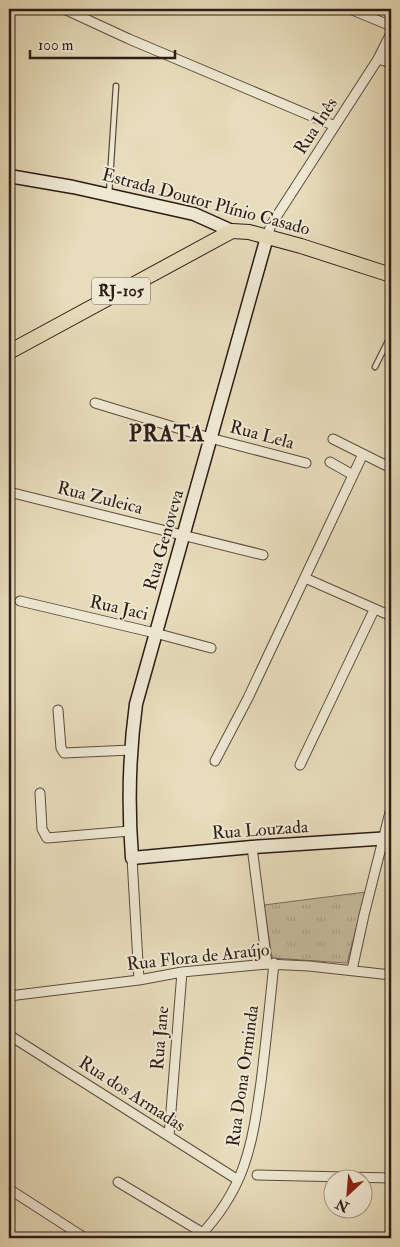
<svg xmlns="http://www.w3.org/2000/svg" width="400" height="1247" viewBox="0 0 400 1247" font-family="'IM FELL Double Pica',serif">
<defs>
<pattern id="park-tufts" width="24" height="20" patternUnits="userSpaceOnUse" patternTransform="scale(1.25)"><rect width="24" height="20" fill="#c7bc9f"/><path d="M3 7l-1-3M5 7V3M7 7l1-3M15 17l-1-3M17 17v-4M19 17l1-3" fill="none" stroke="#aba188"/></pattern>
</defs>
<rect width="100%" height="100%" fill="#e7dcbb"/>
<filter id="stains"><feTurbulence type="fractalNoise" baseFrequency=".004" numOctaves="4"/><feColorMatrix values="0 0 0 0 .2 0 0 0 0 .09 0 0 0 0 .02 0 0 0 .5 -.17"/></filter>
<radialGradient id="worn" r=".72"><stop offset=".6" stop-color="#630" stop-opacity="0"/><stop offset="1" stop-color="#630" stop-opacity=".3"/></radialGradient>
<path fill="url(#park-tufts)" stroke="#7a6c5a" d="M366,892L347,963L272,958L264,905Z"/>
<g fill="none" stroke-linecap="round" stroke-linejoin="round">
<g stroke="#5b4d3e" stroke-width="7">
<path id="lane" d="M109,194L116,86
M375,367L391,335"/>
</g>
<g stroke="#5b4d3e" stroke-width="11">
<path id="street" d="M64,9L129,39L335,126
M350,9L391,26
M378,59L391,63
M267,237L271,225L378,59L391,33
M95,403L210,438L306,463
M333,439L391,468
M330,462L353,475
M9,492L263,555
M305,578L391,616
M20,601L155,633L211,648
M58,710L61,748L64,753L131,750
M215,761L248,698L363,454
M300,765L374,610
M40,793L42,829L47,838L130,831
M252,847L267,964
M132,858L139,980
M352,970L364,915L391,808
M9,996L139,980L182,972L267,964L309,966L391,975
M9,1035L238,1180
M169,1136L182,972
M257,1175L391,1178
M118,1182L203,1233
M9,1189L85,1238
M198,1238C245,1189 252,1147 261,1082C266,1042 270,1003 274,963"/>
</g>
<g stroke="#2c1d15" stroke-width="15">
<path id="secondary" d="M9,176L73,187L194,214L232,231
M267,237L136,704C129,755 128,807 132,858L252,847L391,838"/>
</g>
<g stroke="#2c1d15" stroke-width="16">
<path id="primary" d="M9,352L232,231L249,232L301,246L391,275"/>
</g>
<use href="#lane" stroke="#efe8d3" stroke-width="4.5"/>
<use href="#street" stroke="#efe8d3" stroke-width="9"/>
<use href="#secondary" stroke="#efe8d3" stroke-width="12"/>
<use href="#primary" stroke="#e7dcbb" stroke-width="14"/>
</g>
<g text-anchor="middle" dominant-baseline="central" stroke-width="4" stroke-linejoin="round" paint-order="stroke">
<rect fill="#efe8d3" stroke="#665a4e" stroke-width="1" x="92" y="277.5" width="58" height="27" rx="4"/>
<g font-size="16" font-weight="bold" fill="#2c1d15">
<text x="121" y="291">RJ-105</text>
</g>
<g font-size="18" fill="#2c1d15" stroke="#efe8d3">
<text transform="translate(316 126) rotate(-57)">Rua Inês</text>
<text transform="translate(206 202) rotate(15)">Estrada Doutor Plínio Casado</text>
<text transform="translate(262 435) rotate(15)">Rua Lela</text>
<text transform="translate(100 498) rotate(14)">Rua Zuleica</text>
<text transform="translate(164 540) rotate(-74)">Rua Genoveva</text>
<text transform="translate(119 608) rotate(13)">Rua Jaci</text>
<text transform="translate(260 830) rotate(-4)">Rua Louzada</text>
<text transform="translate(198 957) rotate(-6)">Rua Flora de Araújo</text>
<text transform="translate(160 1038) rotate(-85)">Rua Jane</text>
<text transform="translate(243 1076) rotate(-82)">Rua Dona Orminda</text>
<text transform="translate(132 1094) rotate(33)">Rua dos Armadas</text>
</g>
<g font-size="22" font-weight="bold" letter-spacing="1" fill="#2c1d15" stroke="#efe8d3">
<text x="167" y="434">PRATA</text>
</g>
</g>
<rect width="400" height="1247" fill="none" stroke="#e7dcbb" stroke-width="30"/>
<rect x="10" y="10" width="380" height="1227" fill="none" stroke="#2c1d15" stroke-width="2.5"/>
<rect x="15" y="15" width="370" height="1217" fill="none" stroke="#2c1d15"/>
<g transform="translate(348 1194) rotate(206)"><circle r="24" fill="#efe8d3" stroke="#a19787"/>
<path d="M0-4L9 19L0 12L-9 19Z" fill="#8f2418"/>
<text y="-8" font-size="14" font-weight="bold" text-anchor="middle" fill="#2c1d15">N</text>
</g>
<path d="M30 50v8h145v-8" fill="none" stroke="#2c1d15" stroke-width="2.5"/>
<text x="38" y="50" font-size="15" fill="#2c1d15" stroke="#efe8d3" stroke-width="4" paint-order="stroke">100 m</text>
<rect width="100%" height="100%" filter="url(#stains)"/>
<rect width="100%" height="100%" fill="url(#worn)"/>
</svg>
